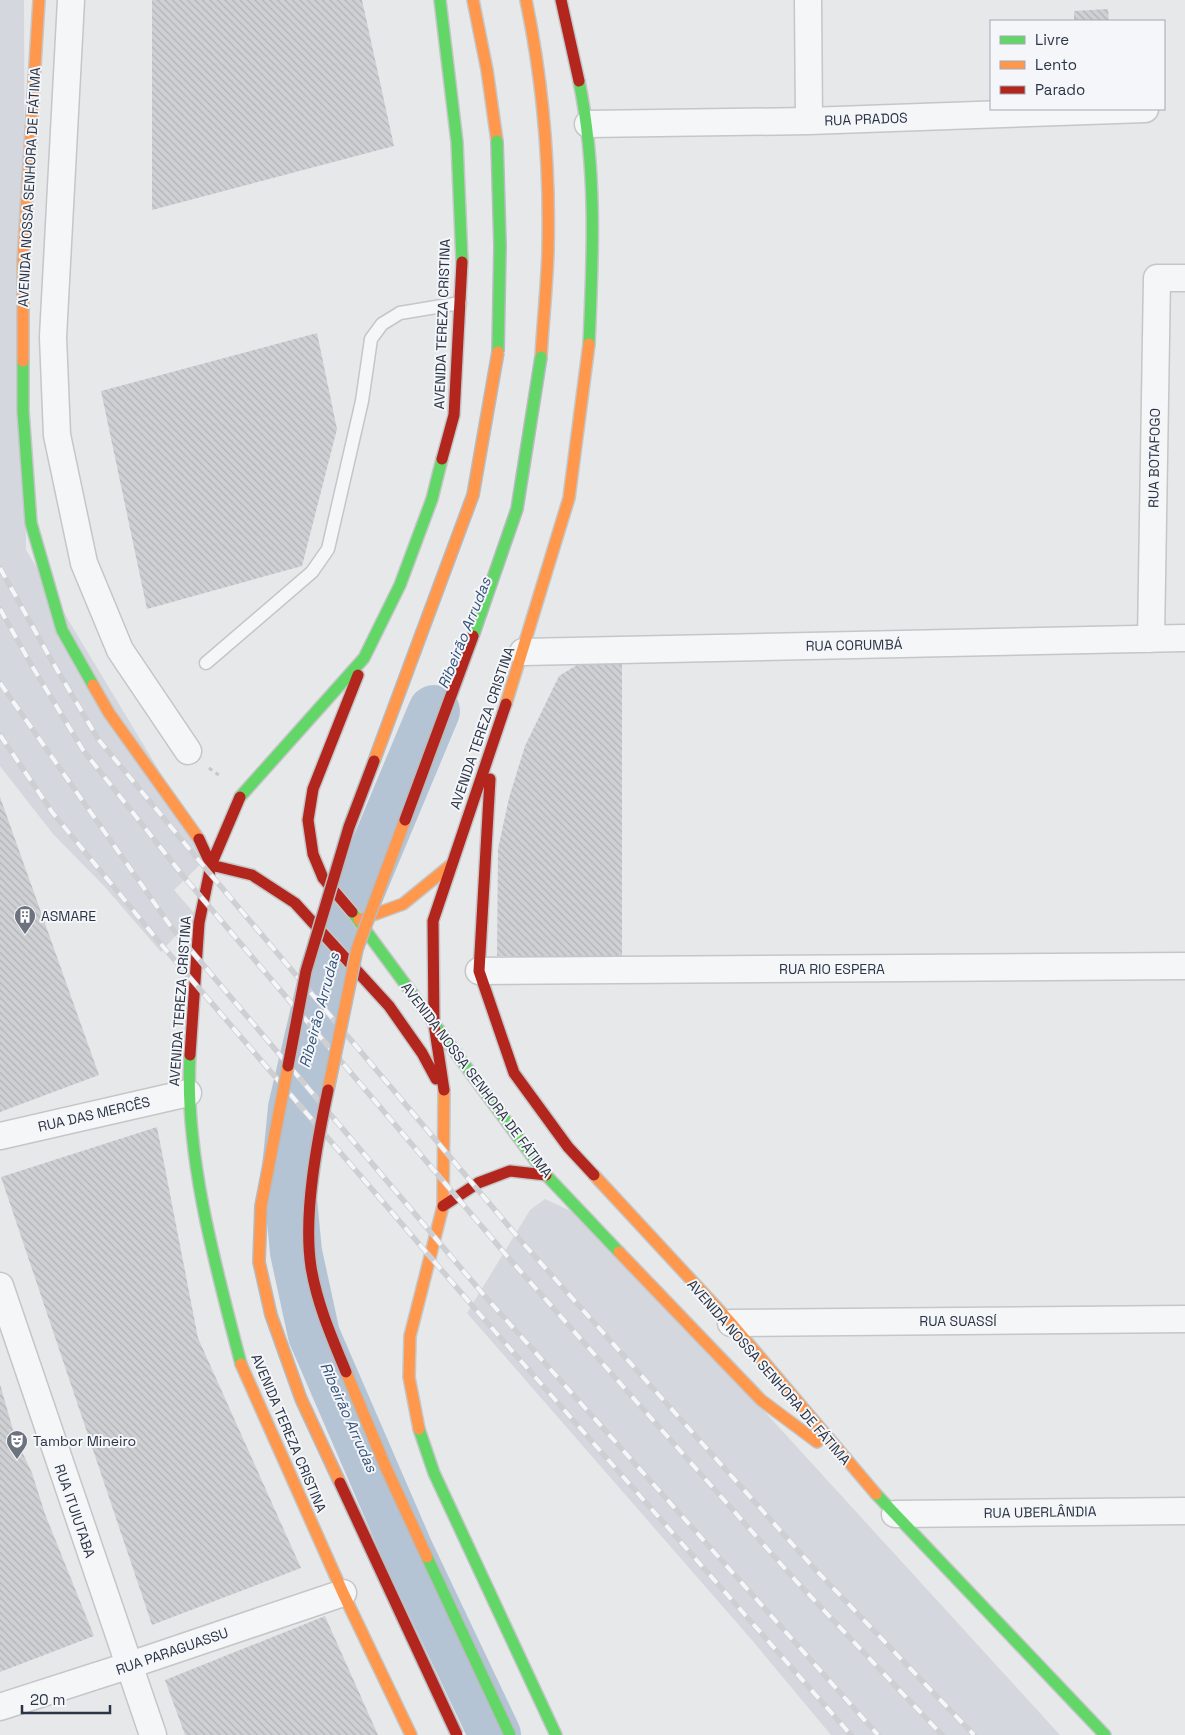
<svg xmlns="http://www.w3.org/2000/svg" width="1185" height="1735" viewBox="0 0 1185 1735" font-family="'Space Grotesk',sans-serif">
<defs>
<pattern id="building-back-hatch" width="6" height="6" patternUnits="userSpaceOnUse" patternTransform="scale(1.25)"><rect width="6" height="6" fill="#ced0d3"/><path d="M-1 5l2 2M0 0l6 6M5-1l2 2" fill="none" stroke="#b1b3b6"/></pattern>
</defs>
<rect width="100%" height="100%" fill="#e6e8ea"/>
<path fill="#d4d7dd" d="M0,0H24L26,550L210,855L174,890L195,914L161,952L104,886L53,834L0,766Z
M545,1199L573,1212L617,1250L1060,1735H831L751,1639L467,1313L530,1210Z"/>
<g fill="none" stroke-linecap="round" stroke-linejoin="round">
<path stroke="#b4c4d5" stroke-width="52" d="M434,711L327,967L294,1108L288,1168L296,1252L314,1335L408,1552L495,1735"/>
</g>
<path fill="url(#building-back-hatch)" d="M152,0H362L394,146L152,210Z
M1108,9L1109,21H1074V11Z
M317,333L337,429L302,566L147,609L101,391Z
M622,658V960L497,956L498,849L509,798L525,746L559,676L585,660Z
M0,797L99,1075L0,1112Z
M157,1127L198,1338L301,1568L152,1625L1,1177Z
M0,1384L15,1437L32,1473L45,1514L94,1636L0,1672Z
M325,1616L378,1735H185L165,1680Z"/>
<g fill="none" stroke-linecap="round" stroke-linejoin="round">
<g stroke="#c4c6c8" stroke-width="15">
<path id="lane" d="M206,663L312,572L328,549L362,401L371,339L382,324L400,313L460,303"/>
</g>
<g stroke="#c4c6c8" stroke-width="29">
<path id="street" d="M71,0L53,337L57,435L84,563L120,650L188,751
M808,0L809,121
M588,124L809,121L1145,109
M1151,639L1157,278H1185
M523,652L1185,638
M479,971L1185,966
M0,1136L188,1093
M0,1286L153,1735
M731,1323L1185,1319
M895,1514L1185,1511
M0,1707L127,1666L343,1593"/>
</g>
<g stroke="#c4c6c8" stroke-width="14">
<path id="fast" d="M440,0L457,142L462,262
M579,81C597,168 593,256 589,344
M23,361V411L31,523L62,630L93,685
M240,797L364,658L400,585L432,499L442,459
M352,912L546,1175L619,1252
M190,1055C184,1154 216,1268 241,1364
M419,1429L434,1473L556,1735
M876,1494L1105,1735"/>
</g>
<g stroke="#c4c6c8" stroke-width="14">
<path id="slow" d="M473,0L487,70L497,141
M526,0C543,82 550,166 548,250C547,286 543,321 541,357
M23,361V261L39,0
M93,685L109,713L199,839
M506,704L569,498L589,344
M359,920L403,904L452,864
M594,1175L731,1323L876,1494
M619,1252L761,1400L817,1442
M241,1364L343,1593L411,1735
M419,1429L409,1377L410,1336L443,1206L444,1090"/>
</g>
<g stroke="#c4c6c8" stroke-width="14">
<path id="jam" d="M561,0L579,81
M442,459L454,415L462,262
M490,779L479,971L514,1073L568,1147L594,1175
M199,839L211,865L252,875L295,903L389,1006L422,1053L436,1079
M352,912L323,878L313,854L308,820L313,789L358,675
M190,1055L199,923L211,865L240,797
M444,1090L434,1024L433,921L506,704
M443,1206L478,1183L510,1171L546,1175"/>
</g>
<path stroke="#c5c6ca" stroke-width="3" stroke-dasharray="4 4" stroke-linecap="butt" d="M209,768L220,776"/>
<use href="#lane" stroke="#f5f6f7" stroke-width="12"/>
<use href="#street" stroke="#f5f6f7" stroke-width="26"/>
<use href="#fast" stroke="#63d668" stroke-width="11"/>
<use href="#slow" stroke="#ff974d" stroke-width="11"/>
<use href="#jam" stroke="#b3261e" stroke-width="11"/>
<g stroke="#cecfd2" stroke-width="5.5">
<path id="rail" d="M0,568L49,656L98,739L201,863L522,1242L812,1566L974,1735
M0,609L32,666L83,750L184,877L507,1256L796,1581L942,1735
M0,683L172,928L483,1294L878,1735
M0,735L52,812L160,943L476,1310L851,1735"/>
</g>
<use href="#rail" stroke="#f4f6f9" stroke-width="4" stroke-dasharray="11" stroke-linecap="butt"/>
<g stroke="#b8bbbf" stroke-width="14" stroke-linecap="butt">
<path id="fast-bridge" d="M497,141L500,246L498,352
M473,636L517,509L541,357
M427,1557L510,1735"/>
</g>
<g stroke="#b8bbbf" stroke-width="14" stroke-linecap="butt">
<path id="slow-bridge" d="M374,761L473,495L498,352
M288,1066L261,1206L259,1262L271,1315L301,1399L340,1483
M328,1090L357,949L405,820
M346,1372L386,1468L427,1557"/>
</g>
<g stroke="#b8bbbf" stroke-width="14" stroke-linecap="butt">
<path id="jam-bridge" d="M405,820L473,636
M288,1066L306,971L349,827L374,761
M328,1090C317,1142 303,1215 311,1267C317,1304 332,1338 346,1372
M340,1483L457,1735"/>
</g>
<use href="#fast-bridge" stroke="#63d668" stroke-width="11"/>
<use href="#slow-bridge" stroke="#ff974d" stroke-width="11"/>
<use href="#jam-bridge" stroke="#b3261e" stroke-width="11"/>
</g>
<defs>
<g id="building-pin" transform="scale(1.125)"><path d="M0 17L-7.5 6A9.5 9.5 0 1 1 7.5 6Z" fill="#6c737f" stroke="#f4f6f9"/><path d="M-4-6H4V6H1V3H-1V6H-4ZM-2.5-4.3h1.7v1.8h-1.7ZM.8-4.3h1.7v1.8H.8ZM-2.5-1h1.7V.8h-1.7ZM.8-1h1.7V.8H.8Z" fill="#fff"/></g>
<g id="theatre-pin" transform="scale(1.125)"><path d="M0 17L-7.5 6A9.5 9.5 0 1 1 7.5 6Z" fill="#6c737f" stroke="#f4f6f9"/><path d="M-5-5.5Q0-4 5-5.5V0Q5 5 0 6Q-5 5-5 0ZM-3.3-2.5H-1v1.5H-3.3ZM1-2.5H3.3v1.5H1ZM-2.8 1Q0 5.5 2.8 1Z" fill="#fff"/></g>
</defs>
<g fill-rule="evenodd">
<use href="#building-pin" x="25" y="916"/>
<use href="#theatre-pin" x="17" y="1441"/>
</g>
<g text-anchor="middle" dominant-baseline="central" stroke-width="4" stroke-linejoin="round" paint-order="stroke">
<g font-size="14" fill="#2b3445" stroke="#f4f6f9">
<text transform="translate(866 119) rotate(-2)">RUA PRADOS</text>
<text transform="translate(29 187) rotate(-87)">AVENIDA NOSSA SENHORA DE FÁTIMA</text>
<text transform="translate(442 324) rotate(-88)">AVENIDA TEREZA CRISTINA</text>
<text transform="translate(1154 458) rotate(-89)">RUA BOTAFOGO</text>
<text transform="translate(854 645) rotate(-1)">RUA CORUMBÁ</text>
<text transform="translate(482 728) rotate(-71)">AVENIDA TEREZA CRISTINA</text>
<text x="832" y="969">RUA RIO ESPERA</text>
<text transform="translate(180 1001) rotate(-86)">AVENIDA TEREZA CRISTINA</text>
<text transform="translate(477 1080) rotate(53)">AVENIDA NOSSA SENHORA DE FÁTIMA</text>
<text transform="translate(94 1114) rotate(-13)">RUA DAS MERCÊS</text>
<text x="958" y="1321">RUA SUASSÍ</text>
<text transform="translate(769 1372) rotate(49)">AVENIDA NOSSA SENHORA DE FÁTIMA</text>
<text transform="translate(289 1433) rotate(67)">AVENIDA TEREZA CRISTINA</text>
<text transform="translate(75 1511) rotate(71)">RUA ITUIUTABA</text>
<text transform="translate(1040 1512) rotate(-1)">RUA UBERLÂNDIA</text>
<text transform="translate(172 1651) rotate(-19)">RUA PARAGUASSU</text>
</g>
<g font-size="14" fill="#2b3445" stroke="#f4f6f9" text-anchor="start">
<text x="41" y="916">ASMARE</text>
<text x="33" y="1441">Tambor Mineiro</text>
</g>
<g font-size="15" font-style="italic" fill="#34527a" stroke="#f4f6f9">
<text transform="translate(464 633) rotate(-68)">Ribeirão Arrudas</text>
<text transform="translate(319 1010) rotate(-75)">Ribeirão Arrudas</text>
<text transform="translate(349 1417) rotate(66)">Ribeirão Arrudas</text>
</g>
</g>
<rect x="990" y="20" width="175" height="90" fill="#f4f6f9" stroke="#a4a8b1"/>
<rect x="1000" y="36" width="25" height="8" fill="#63d668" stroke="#a4a8b1"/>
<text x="1035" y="45" font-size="15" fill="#2b3445">Livre</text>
<rect x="1000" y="61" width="25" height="8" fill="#ff974d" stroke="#a4a8b1"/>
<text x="1035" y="70" font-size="15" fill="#2b3445">Lento</text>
<rect x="1000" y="86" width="25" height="8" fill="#b3261e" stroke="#a4a8b1"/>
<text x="1035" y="95" font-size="15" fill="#2b3445">Parado</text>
<path d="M22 1705v8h88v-8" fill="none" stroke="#2b3445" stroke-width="2.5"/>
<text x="30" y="1705" font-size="15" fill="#2b3445" stroke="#f4f6f9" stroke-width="4" paint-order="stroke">20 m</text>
</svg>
